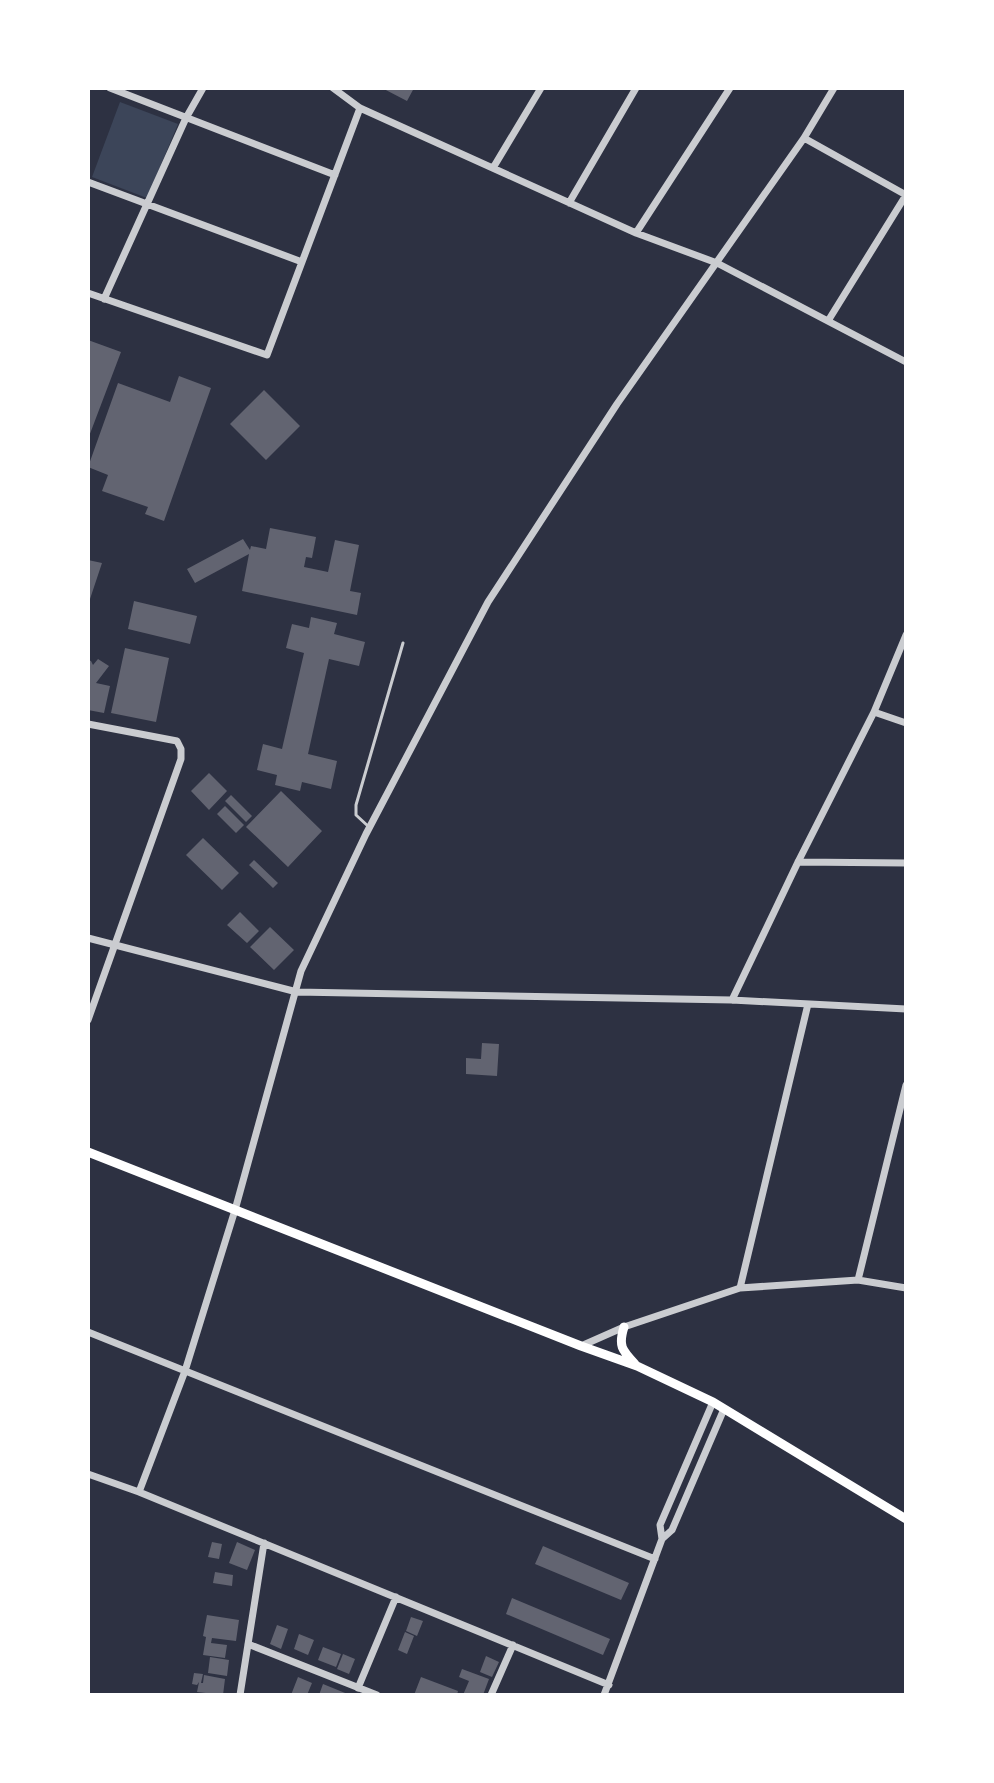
<svg xmlns="http://www.w3.org/2000/svg" width="994" height="1783" viewBox="0 0 994 1783" font-family="Quicksand,sans-serif">
<rect width="100%" height="100%" fill="#2d3142"/>
<path fill="#3c4559" d="M120,102L178,124L147,198L92,177Z"/>
<path fill="#626471" d="M382,88H414L407,101Z
M88,340L121,352L88,439Z
M179,376L211,388L164,521L145,514L148,507L102,491L108,475L88,467L118,383L170,402Z
M264,390L300,426L266,460L230,424Z
M270,528L316,537L312,558L306,557L304,567L328,572L335,540L359,545L350,591L361,593L357,615L242,591L249,554L195,583L187,569L243,539L250,550L251,546L266,549Z
M88,560L102,563L89,602H88Z
M134,601L197,616L190,644L128,629Z
M311,617L337,623L334,634L365,642L359,666L329,659L308,754L337,761L331,789L302,782L300,791L275,785L277,775L257,770L263,744L282,749L304,653L286,648L292,624L309,628Z
M125,648L169,658L156,722L111,713Z
M98,659L109,666L96,683L110,686L104,713L88,710V660L91,661L93,665Z
M209,773L227,791L209,810L191,791Z
M281,791L322,831L288,867L246,827Z
M231,795L252,816L246,822L225,801Z
M225,806L244,825L236,833L217,814Z
M203,838L239,873L222,890L186,855Z
M254,860L278,883L273,888L249,865Z
M240,912L259,931L247,943L227,925Z
M270,927L294,950L274,970L250,947Z
M482,1043L499,1044L497,1076L466,1074V1058L481,1059Z
M212,1542L222,1544L219,1559L208,1557Z
M237,1542L255,1550L247,1570L229,1563Z
M543,1546L629,1583L621,1600L535,1564Z
M215,1572L233,1575L232,1586L213,1583Z
M512,1598L610,1639L603,1655L506,1614Z
M207,1615L239,1620L236,1641L212,1638L211,1643L227,1645L225,1658L203,1655L206,1637L203,1636Z
M411,1617L423,1621L417,1636L406,1631Z
M277,1625L288,1629L281,1649L270,1644Z
M405,1632L414,1636L407,1654L398,1650Z
M299,1634L314,1640L308,1655L294,1649Z
M323,1647L341,1654L336,1667L318,1660Z
M343,1654L355,1659L349,1674L337,1669Z
M486,1656L499,1662L492,1677L480,1672Z
M210,1657L229,1660L227,1676L208,1673Z
M462,1669L489,1679L483,1695H463L469,1681L459,1677Z
M194,1673L203,1674L201,1683H203L204,1675L225,1679L223,1695L197,1692L199,1682L197,1685L192,1684Z
M298,1677L312,1683L307,1695H291Z
M421,1677L458,1691L457,1695H414Z
M323,1684L350,1695H319Z"/>
<g fill="none" stroke-linecap="round" stroke-linejoin="round">
<path stroke="#caccd0" stroke-width="3" d="M369,827L356,815V805L403,643"/>
<path stroke="#caccd0" stroke-width="7" d="M110,88L335,175
M333,88L360,108L636,233L717,263L906,362
M804,138L906,195
M493,168L541,88
M88,182L302,262
M569,203L636,88
M636,233L730,88
M88,293L267,355L360,108
M104,299L186,118L203,88
M828,321L906,195
M874,712L906,723
M88,724L177,741L181,749V759L88,1020
M798,862L906,863
M88,938L297,992L732,1000L906,1009
M732,1000L798,862L874,712L906,635
M858,1280L906,1085
M740,1288L808,1004
M88,1332L655,1559
M581,1346L624,1327L740,1288L858,1280L906,1288
M88,1474L139,1492L609,1685
M139,1492L185,1371L235,1210L301,971L366,834L488,602L617,404L804,138L834,88
M662,1539L672,1530L724,1409
M248,1644L377,1695
M358,1688L396,1597
M240,1695L264,1543
M491,1695L513,1645
M604,1695L662,1539L660,1525L713,1402"/>
<path stroke="#fff" stroke-width="9" d="M88,1152L581,1346L637,1366L713,1402L906,1519
M624,1327C618,1346 622,1350 635,1364"/>
</g>
<rect width="994" height="1783" fill="none" stroke="#ffffff" stroke-width="180"/>
</svg>
